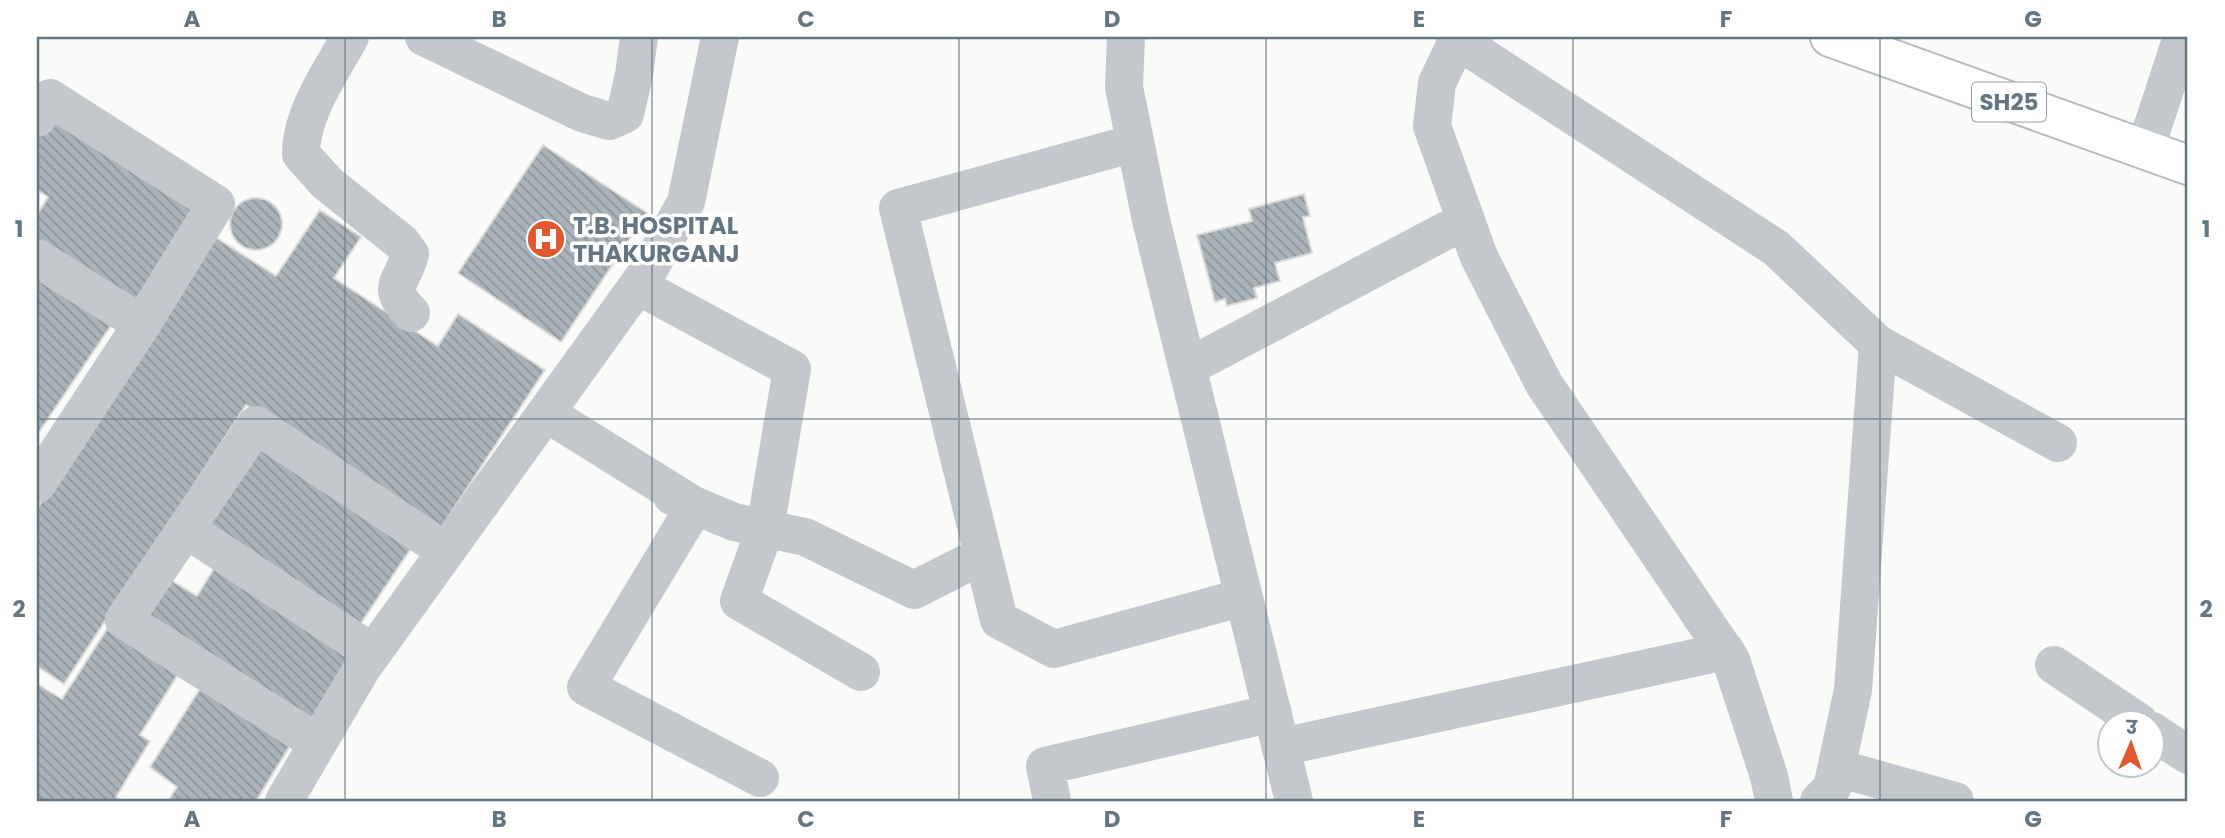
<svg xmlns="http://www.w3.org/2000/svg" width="2225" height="838" viewBox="0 0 2225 838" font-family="Poppins,'Noto Sans Devanagari',sans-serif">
<defs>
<pattern id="building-back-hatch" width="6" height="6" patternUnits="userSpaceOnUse" patternTransform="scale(1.75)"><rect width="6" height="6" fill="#aab3b9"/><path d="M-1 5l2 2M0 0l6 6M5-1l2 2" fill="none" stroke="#8e969c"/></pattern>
</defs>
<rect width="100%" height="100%" fill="#fafaf8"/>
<path fill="url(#building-back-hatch)" stroke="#dcdcda" stroke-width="2" d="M52,110L201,205L135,308L37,246V215L48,197L37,190V135Z
M543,145L647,213L561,342L458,273Z
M1304,194L1310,216L1303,217L1312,253L1275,263L1280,281L1254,288L1257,298L1227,306L1225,299L1215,302L1197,235L1252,221L1249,209Z
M230 224a26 26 0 1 1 52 0a26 26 0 1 1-52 0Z
M320,210L361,237L334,278L438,346L458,314L545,370L439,531L246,405L64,684L37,666V509L215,237L276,276Z
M37,273L112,324L37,435Z
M256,441L412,547L359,626L202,520Z
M215,567L356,655L310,728L136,619L164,576L197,596Z
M111,623L182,668L140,735L150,741L116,797L123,801H37V684L62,699Z
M205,681L293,741L256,801H168L177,787L150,767Z"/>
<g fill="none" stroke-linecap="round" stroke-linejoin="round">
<g stroke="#b5babe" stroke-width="42">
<path id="major" d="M1830,37L2188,165"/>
</g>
<path stroke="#c3c8cc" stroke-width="38" d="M350,37C331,72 301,113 301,154L327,183L401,242L410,254C403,283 384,286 411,313
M424,37L582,113L609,121L625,114L634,75L639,37
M1126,37L1124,87L1151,220L1294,801
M1459,37L1437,83L1432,126L1479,257L1544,384L1731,660L1769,776L1774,801
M1457,40L1776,248L1878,344L1853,690L1832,788L1819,801
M37,118L50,98L216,204L142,324L37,484
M1135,143L898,208L999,620L1054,649L1244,597
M2145,150L2182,37
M37,258L142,324
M638,286L792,369L765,529L739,601L861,672
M1878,344L2058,443
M1188,367L1466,220
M546,413L695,506L586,687L760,778
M672,496L734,522L805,537L914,590L983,555
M186,529L373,653
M2054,665L2139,722
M2152,731L2188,755
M318,743L124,620L256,425L446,551
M1281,747L1726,651
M1837,768L1955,801
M284,801L362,668L648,271L686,202L720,37
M1052,801L1045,766L1273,713"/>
<use href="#major" stroke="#fff" stroke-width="38"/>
</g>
<path fill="none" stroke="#657683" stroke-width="2" stroke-opacity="0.55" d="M345,37V801M652,37V801M959,37V801M1266,37V801M1573,37V801M1880,37V801M37,419H2188"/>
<defs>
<g id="hospital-disc" transform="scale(2.0125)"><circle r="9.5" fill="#e4572e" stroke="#fff"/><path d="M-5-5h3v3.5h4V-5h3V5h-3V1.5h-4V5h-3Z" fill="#fff"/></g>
</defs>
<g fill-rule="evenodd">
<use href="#hospital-disc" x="546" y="239"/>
</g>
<g text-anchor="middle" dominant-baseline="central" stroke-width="7" stroke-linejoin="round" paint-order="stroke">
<rect fill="#fff" stroke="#939fa8" stroke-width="2" x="1972" y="82.5" width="74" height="39" rx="5"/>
<g font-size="23" font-weight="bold" fill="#657683">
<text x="2009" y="102">SH25</text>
</g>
<g font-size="24" font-weight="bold" fill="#657683" stroke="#fff" text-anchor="start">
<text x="573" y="225">T.B. HOSPITAL<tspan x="573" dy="28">THAKURGANJ</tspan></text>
</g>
</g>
<rect width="2225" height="838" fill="none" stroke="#ffffff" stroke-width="77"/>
<g transform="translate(2131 744) rotate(2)"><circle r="33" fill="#ffffff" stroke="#c1c8cd" stroke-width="2"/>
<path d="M0-5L12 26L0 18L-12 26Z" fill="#e4572e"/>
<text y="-10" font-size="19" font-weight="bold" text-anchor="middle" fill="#657683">उ</text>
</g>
<rect x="38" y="38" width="2148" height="762" fill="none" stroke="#657683" stroke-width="2.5"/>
<g font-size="23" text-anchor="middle" font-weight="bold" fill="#657683">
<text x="192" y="27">A</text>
<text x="499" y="27">B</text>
<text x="806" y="27">C</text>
<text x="1112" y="27">D</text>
<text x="1419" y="27">E</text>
<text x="1726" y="27">F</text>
<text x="2033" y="27">G</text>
<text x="19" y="237">1</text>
<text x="2206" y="237">1</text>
<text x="19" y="617">2</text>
<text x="2206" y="617">2</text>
<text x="192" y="827">A</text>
<text x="499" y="827">B</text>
<text x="806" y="827">C</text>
<text x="1112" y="827">D</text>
<text x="1419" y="827">E</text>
<text x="1726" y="827">F</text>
<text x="2033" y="827">G</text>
</g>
</svg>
